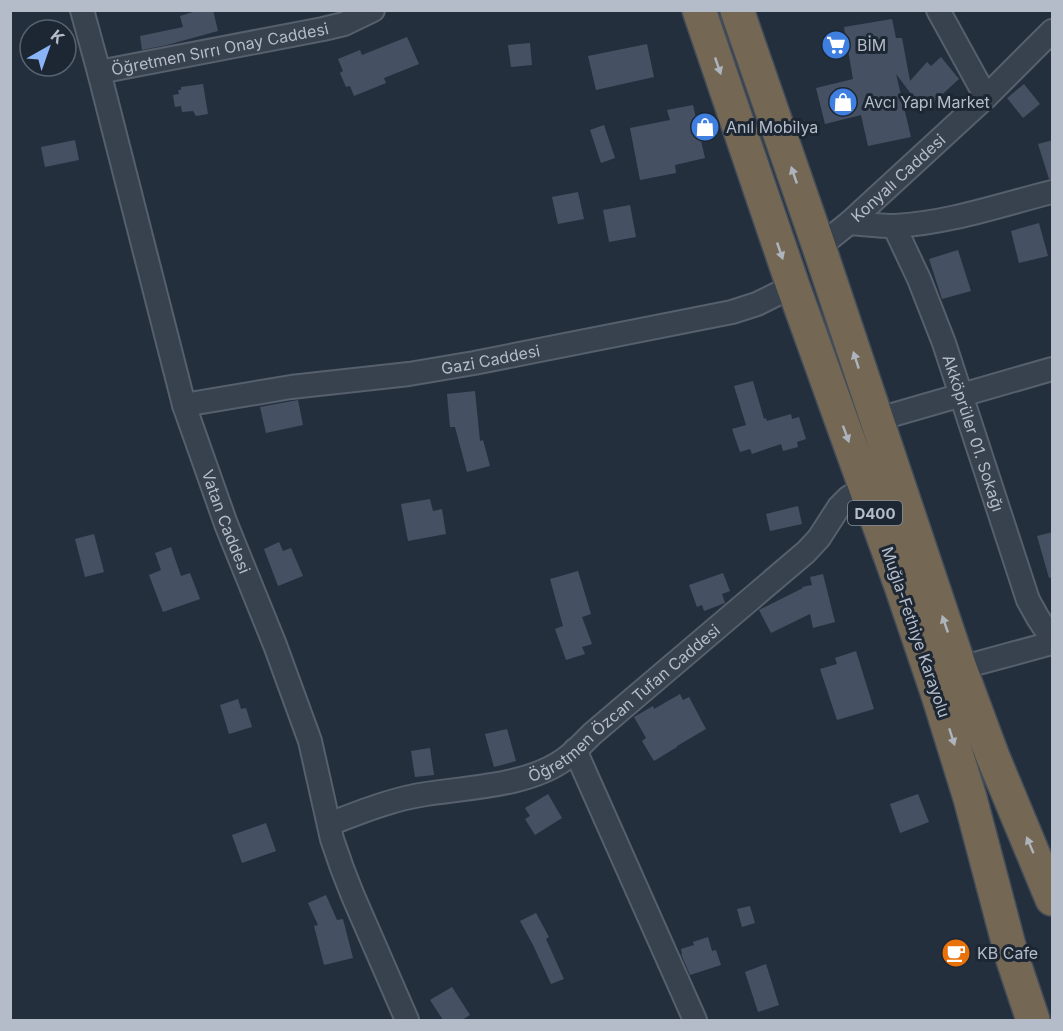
<svg xmlns="http://www.w3.org/2000/svg" width="1063" height="1031" viewBox="0 0 1063 1031" font-family="Inter,sans-serif">
<rect width="100%" height="100%" fill="#242f3e"/>
<path fill="#455162" d="M199,10H213L218,31L167,45L142,50L140,36L183,27L180,16Z
M892,19L896,38H902L910,81L927,62L931,66L941,57L959,79L924,111L896,74L911,137L868,146L861,115L825,124L816,88L853,79L844,27Z
M407,37L419,64L384,78L386,83L354,96L350,86L346,87L340,73L343,71L338,59L360,50L362,55Z
M530,43L532,65L511,67L508,45Z
M647,44L654,77L596,90L588,56Z
M203,84L208,114L196,116L193,111L182,112L181,106L175,107L173,95L179,94L178,90H181V87Z
M1024,84L1040,104L1023,118L1007,98Z
M693,105L705,158L675,165L676,173L640,180L630,128L670,120L667,110Z
M604,125L615,158L601,163L590,130Z
M75,140L79,160L45,167L41,147Z
M1053,140V179H1049L1038,144Z
M578,192L584,219L558,224L552,197Z
M630,205L636,237L609,242L603,210Z
M1039,223L1048,256L1019,263L1011,231Z
M958,250L971,291L942,299L929,259Z
M753,381L764,419L766,418L767,421L791,414L792,419L799,417L806,439L797,442L798,447L783,451L781,444L752,454L750,449L740,452L732,429L746,425L734,386Z
M475,391L480,441L483,440L490,466L467,472L455,427H450L447,394Z
M298,400L303,425L266,433L260,407Z
M430,499L433,511L442,509L446,534L408,541L401,504Z
M798,506L802,524L770,531L766,514Z
M1053,532V577L1049,578L1037,536Z
M94,534L104,572L85,577L75,539Z
M279,542L283,551L291,548L303,576L278,586L264,549Z
M171,547L181,576L190,573L200,599L163,612L149,575L161,570L155,553Z
M578,571L591,614L582,617L592,644L582,647L585,654L566,660L555,629L563,626L550,579Z
M723,573L730,591L722,594L725,603L704,611L702,605L697,607L689,585Z
M823,574L835,622L813,628L810,614L771,633L759,610L803,588L802,587L812,585L810,577Z
M856,651L874,709L837,720L820,669L837,664L835,658Z
M680,694L683,700L689,697L706,729L677,746V747L654,761L642,741L646,738L634,717L653,706L654,709Z
M238,699L241,709L246,708L252,727L229,734L220,705Z
M507,729L516,761L494,767L485,734Z
M430,748L434,775L415,777L411,751Z
M548,794L562,818L535,835L525,819L530,816L525,808Z
M918,794L929,822L900,833L890,804Z
M266,823L276,851L242,863L232,835Z
M326,895L337,920L343,919L353,958L324,965L314,926L318,925L308,903Z
M750,906L755,923L742,927L737,909Z
M536,913L549,937L546,939L564,979L551,984L533,945L520,921Z
M708,937L712,951L716,950L721,965L690,975L681,954H682L681,949L694,945L693,942Z
M766,964L779,1005L758,1012L745,972Z
M452,987L470,1015L462,1020H443L430,1000Z"/>
<g fill="none" stroke-linecap="round" stroke-linejoin="round">
<g stroke="#565f6c" stroke-width="26">
<g id="minor">
<path id="s1" d="M82,10L99,72L184,405L226,524L275,645L310,741L332,839L342,868L353,896L407,1020"/>
<path d="M938,10L986,97"/>
<path id="s2" d="M99,72L323,29L344,24L373,10"/>
<path d="M849,223C864,224 880,226 895,226C949,223 1000,205 1052,192"/>
<path id="s3" d="M894,226L919,279L944,343L1028,600L1038,618L1052,639"/>
<path id="s4" d="M819,247L849,223L986,97L1052,31"/>
<path id="s5" d="M184,405L291,387L409,374L474,363L732,312L757,304L793,286"/>
<path d="M875,420L1052,369"/>
<path d="M960,668L1052,643"/>
<path d="M575,750L695,1020"/>
<path id="s6" d="M329,824C361,812 392,799 426,794C470,787 528,786 565,759C575,752 583,743 592,734L806,552L819,538L839,507L848,498L865,487"/>
</g>
</g>
<g stroke="#434c59" stroke-width="36">
<path id="highway" d="M699,10L793,286L901,586L938,695L970,798L1012,957L1033,1020
M737,10L819,247L960,668L993,757L1052,899"/>
</g>
<use href="#minor" stroke="#38414e" stroke-width="22"/>
<use href="#highway" stroke="#746855" stroke-width="33"/>
</g>
<defs><path id="oneway-solid" d="M-6-.8H1V-3.2L6.5 0L1 3.2V.8H-6Z" transform="scale(1.5)"/></defs>
<g fill="#aeb4bd">
<use href="#oneway-solid" transform="translate(718 66) rotate(71)"/>
<use href="#oneway-solid" transform="translate(794 175) rotate(-109)"/>
<use href="#oneway-solid" transform="translate(780 251) rotate(71)"/>
<use href="#oneway-solid" transform="translate(856 360) rotate(-108)"/>
<use href="#oneway-solid" transform="translate(846 434) rotate(70)"/>
<use href="#oneway-solid" transform="translate(945 624) rotate(-109)"/>
<use href="#oneway-solid" transform="translate(952 737) rotate(72)"/>
<use href="#oneway-solid" transform="translate(1030 845) rotate(-113)"/>
</g>
<defs>
<g id="supermarket-disc" transform="scale(1.5)"><circle r="9.5" fill="#3f7fe0" stroke="#1d2633"/><path d="M-6-5.5h2.5l.6 2H6L4.5 2H-2.5L-4.4-4H-6ZM-1.5 3.2a1.3 1.3 0 1 0 .1 0ZM3 3.2a1.3 1.3 0 1 0 .1 0Z" fill="#fff"/></g>
<g id="shop-disc" transform="scale(1.5)"><circle r="9.5" fill="#3f7fe0" stroke="#1d2633"/><path d="M-5-2.5h2.3a2.7 3.5 0 0 1 5.4 0H5L5.5 6h-11ZM-1.5-2.5h3a1.5 2.3 0 0 0-3 0Z" fill="#fff"/></g>
<g id="cafe-disc" transform="scale(1.5)"><circle r="9.5" fill="#e8710a" stroke="#1d2633"/><path d="M-5.5-4.5H6V0H3Q3 3.5 0 3.5H-2.5Q-5.5 3.5-5.5 0ZM3-3.2v2h1.7v-2ZM-6 4.5H4V6H-6Z" fill="#fff"/></g>
</defs>
<g fill-rule="evenodd">
<use href="#supermarket-disc" x="836" y="45"/>
<use href="#shop-disc" x="843" y="102"/>
<use href="#shop-disc" x="705" y="127"/>
<use href="#cafe-disc" x="956" y="953"/>
</g>
<g text-anchor="middle" dominant-baseline="central" stroke-width="6" stroke-linejoin="round" paint-order="stroke">
<rect fill="#1d2633" stroke="#878f9c" stroke-width="1.5" x="848" y="501" width="54" height="24" rx="4.5"/>
<g font-size="15" font-weight="bold" fill="#b4bcc9">
<text x="875" y="513">D400</text>
</g>
<g font-size="16" fill="#b4bcc9" stroke="#1d2633" text-anchor="start">
<text x="857" y="45">BİM</text>
<text x="864" y="102">Avcı Yapı Market</text>
<text x="726" y="127">Anıl Mobilya</text>
<text x="977" y="953">KB Cafe</text>
</g>
<g font-size="16" fill="#b4bcc9" stroke="#1d2633">
<text stroke="none"><textPath href="#s2" startOffset="123">Öğretmen Sırrı Onay Caddesi</textPath></text>
<text stroke="none"><textPath href="#s4" startOffset="105">Konyalı Caddesi</textPath></text>
<text stroke="none"><textPath href="#s5" startOffset="310">Gazi Caddesi</textPath></text>
<text stroke="none"><textPath href="#s3" startOffset="222">Akköprüler 01. Sokağı</textPath></text>
<text stroke="none"><textPath href="#s1" startOffset="532">Vatan Caddesi</textPath></text>
<text transform="translate(916 632) rotate(71)">Muğla-Fethiye Karayolu</text>
<text stroke="none"><textPath href="#s6" startOffset="327">Öğretmen Özcan Tufan Caddesi</textPath></text>
</g>
</g>
<rect width="1063" height="1031" fill="none" stroke="#b4bcc9" stroke-width="24"/>
<g transform="translate(48 48) rotate(40)"><circle r="28" fill="#1d2633" stroke="#59626f" stroke-width="1.5"/>
<path d="M0-4.5L10 22L0 15L-10 22Z" fill="#8ab4f8"/>
<text y="-9" font-size="16" font-weight="bold" text-anchor="middle" fill="#b4bcc9">K</text>
</g>
</svg>
